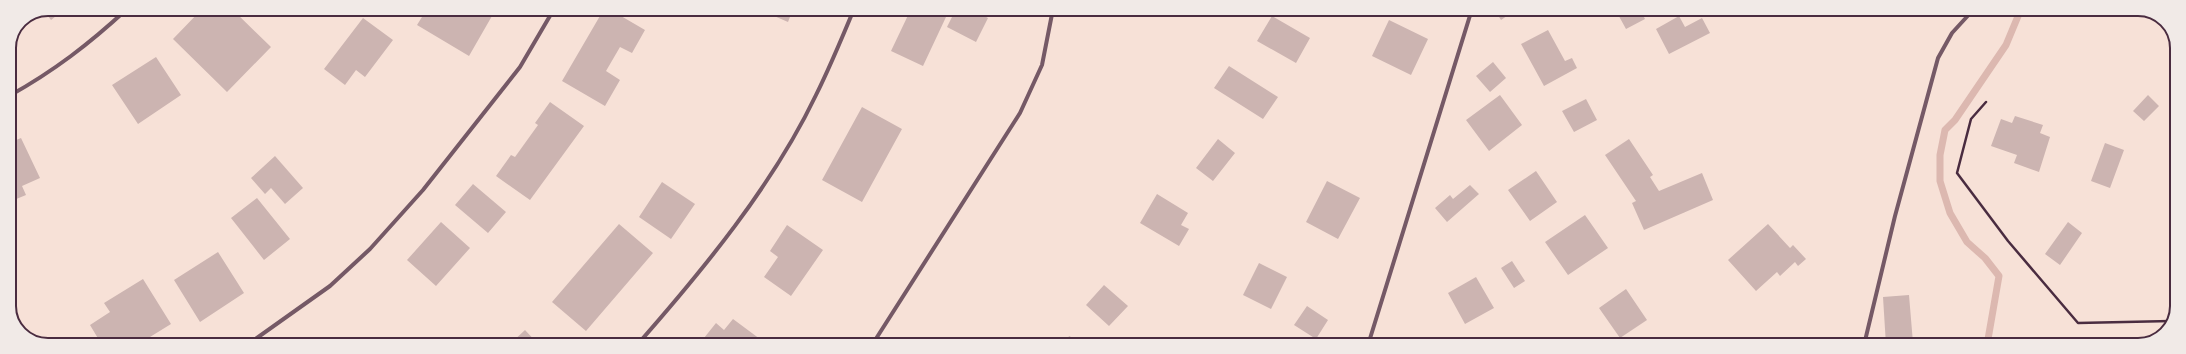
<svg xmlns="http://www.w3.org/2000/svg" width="2186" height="354" viewBox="0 0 2186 354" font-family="'Playfair Display',serif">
<rect width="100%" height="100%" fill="#f7e1d7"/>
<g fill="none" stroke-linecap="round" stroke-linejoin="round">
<path stroke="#dcb8b0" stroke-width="7" d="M1987,345L1999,276L1985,258L1967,242L1950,213L1940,181V155L1945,130L1955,120L2006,45L2021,9"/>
</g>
<path fill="#ccb4b1" d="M48,9H65L51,20L44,11Z
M202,9H232L271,47L227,92L173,39Z
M427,9H496L469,56L417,25Z
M604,9H609L645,30L632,53L620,47L606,71L620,80L605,106L562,81Z
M758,9H793L788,22Z
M911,9H929L946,17L923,66L891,51Z
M956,9H971L988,18L976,42L947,27Z
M1494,9H1517L1501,20Z
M1615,9H1640L1645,19L1626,29Z
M1272,16L1310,38L1296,63L1257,41Z
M1679,16L1685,27L1702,18L1710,33L1669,54L1656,29Z
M363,18L393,40L365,77L356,70L345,85L324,69Z
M1389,20L1428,39L1411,75L1372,56Z
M1548,30L1565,61L1572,58L1577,68L1544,86L1521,44Z
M156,57L181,95L138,124L112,85Z
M1493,62L1506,78L1490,92L1476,76Z
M1229,66L1278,97L1263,119L1214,88Z
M1500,95L1522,125L1489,151L1466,120Z
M2148,95L2159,106L2144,121L2133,111Z
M1586,99L1597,120L1574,132L1562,111Z
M550,102L584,126L530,200L496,176L511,155L515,157L538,125L535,123Z
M862,107L902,129L862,202L822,180Z
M2015,116L2043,125L2040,133L2050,137L2039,172L2014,163L2017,155L1991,146L2001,119L2012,123Z
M21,138L40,178L22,186L26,195L9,202V143Z
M1218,139L1235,153L1213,181L1196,168Z
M1629,139L1653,175L1650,177L1659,191L1702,173L1713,200L1644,230L1632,203L1636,201L1605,155Z
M2105,143L2124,150L2110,188L2091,181Z
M275,156L303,188L285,204L271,188L265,194L251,178Z
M1536,171L1557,202L1530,221L1508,190Z
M1327,181L1360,198L1338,239L1306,222Z
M662,182L695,204L671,239L639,217Z
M473,184L506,212L488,233L455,205Z
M1470,185L1479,194L1447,222L1435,208L1450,195L1453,199Z
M1157,194L1188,213L1181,225L1189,229L1179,246L1140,223Z
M257,198L290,239L264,260L231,218Z
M1585,215L1608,248L1568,275L1545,242Z
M441,222L470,248L436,286L407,260Z
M2068,222L2082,233L2060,265L2045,254Z
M619,224L653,253L586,331L552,302Z
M1768,224L1790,248L1793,245L1806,259L1798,266L1795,262L1780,276L1777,272L1756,291L1728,260Z
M787,225L823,250L791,296L764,277L778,257L770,251Z
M218,252L244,293L200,322L174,280Z
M1512,261L1525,281L1514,288L1501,268Z
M1259,263L1287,277L1271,309L1243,295Z
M1476,277L1494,308L1465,324L1448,293Z
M143,279L171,324L137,345H102L90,325L110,312L104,303Z
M1104,285L1128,306L1109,326L1086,305Z
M1626,289L1647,320L1620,338L1599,308Z
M1909,295L1913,343L1886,345L1883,297Z
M1307,306L1328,320L1316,339L1294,325Z
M733,319L764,342L762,345H703L700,343L716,323L724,330Z
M525,330L539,345H509Z
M1069,336L1087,345H1065Z
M1552,340L1555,345H1543Z"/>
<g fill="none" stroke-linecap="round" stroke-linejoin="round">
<path stroke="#4a2c40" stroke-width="2.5" d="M1986,102L1971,119L1957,173L2008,241L2078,323L2171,321"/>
<path stroke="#755966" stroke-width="4" d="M9,96C54,71 89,44 127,9
M247,345L330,286L370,249L423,190L520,67L554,9
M637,345C703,270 773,185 816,95C830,67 842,38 854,9
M872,345L1020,113L1042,65L1053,9
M1368,345L1472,9
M1864,345L1895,216L1938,58L1952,33L1974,9"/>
</g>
<path d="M0 0H2186V354H0ZM48 16H2138A32 32 0 0 1 2170 48V306A32 32 0 0 1 2138 338H48A32 32 0 0 1 16 306V48A32 32 0 0 1 48 16Z" fill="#f1eae7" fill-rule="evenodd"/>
<path fill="none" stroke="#4a2c40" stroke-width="2" d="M48 16H2138A32 32 0 0 1 2170 48V306A32 32 0 0 1 2138 338H48A32 32 0 0 1 16 306V48A32 32 0 0 1 48 16Z"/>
</svg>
